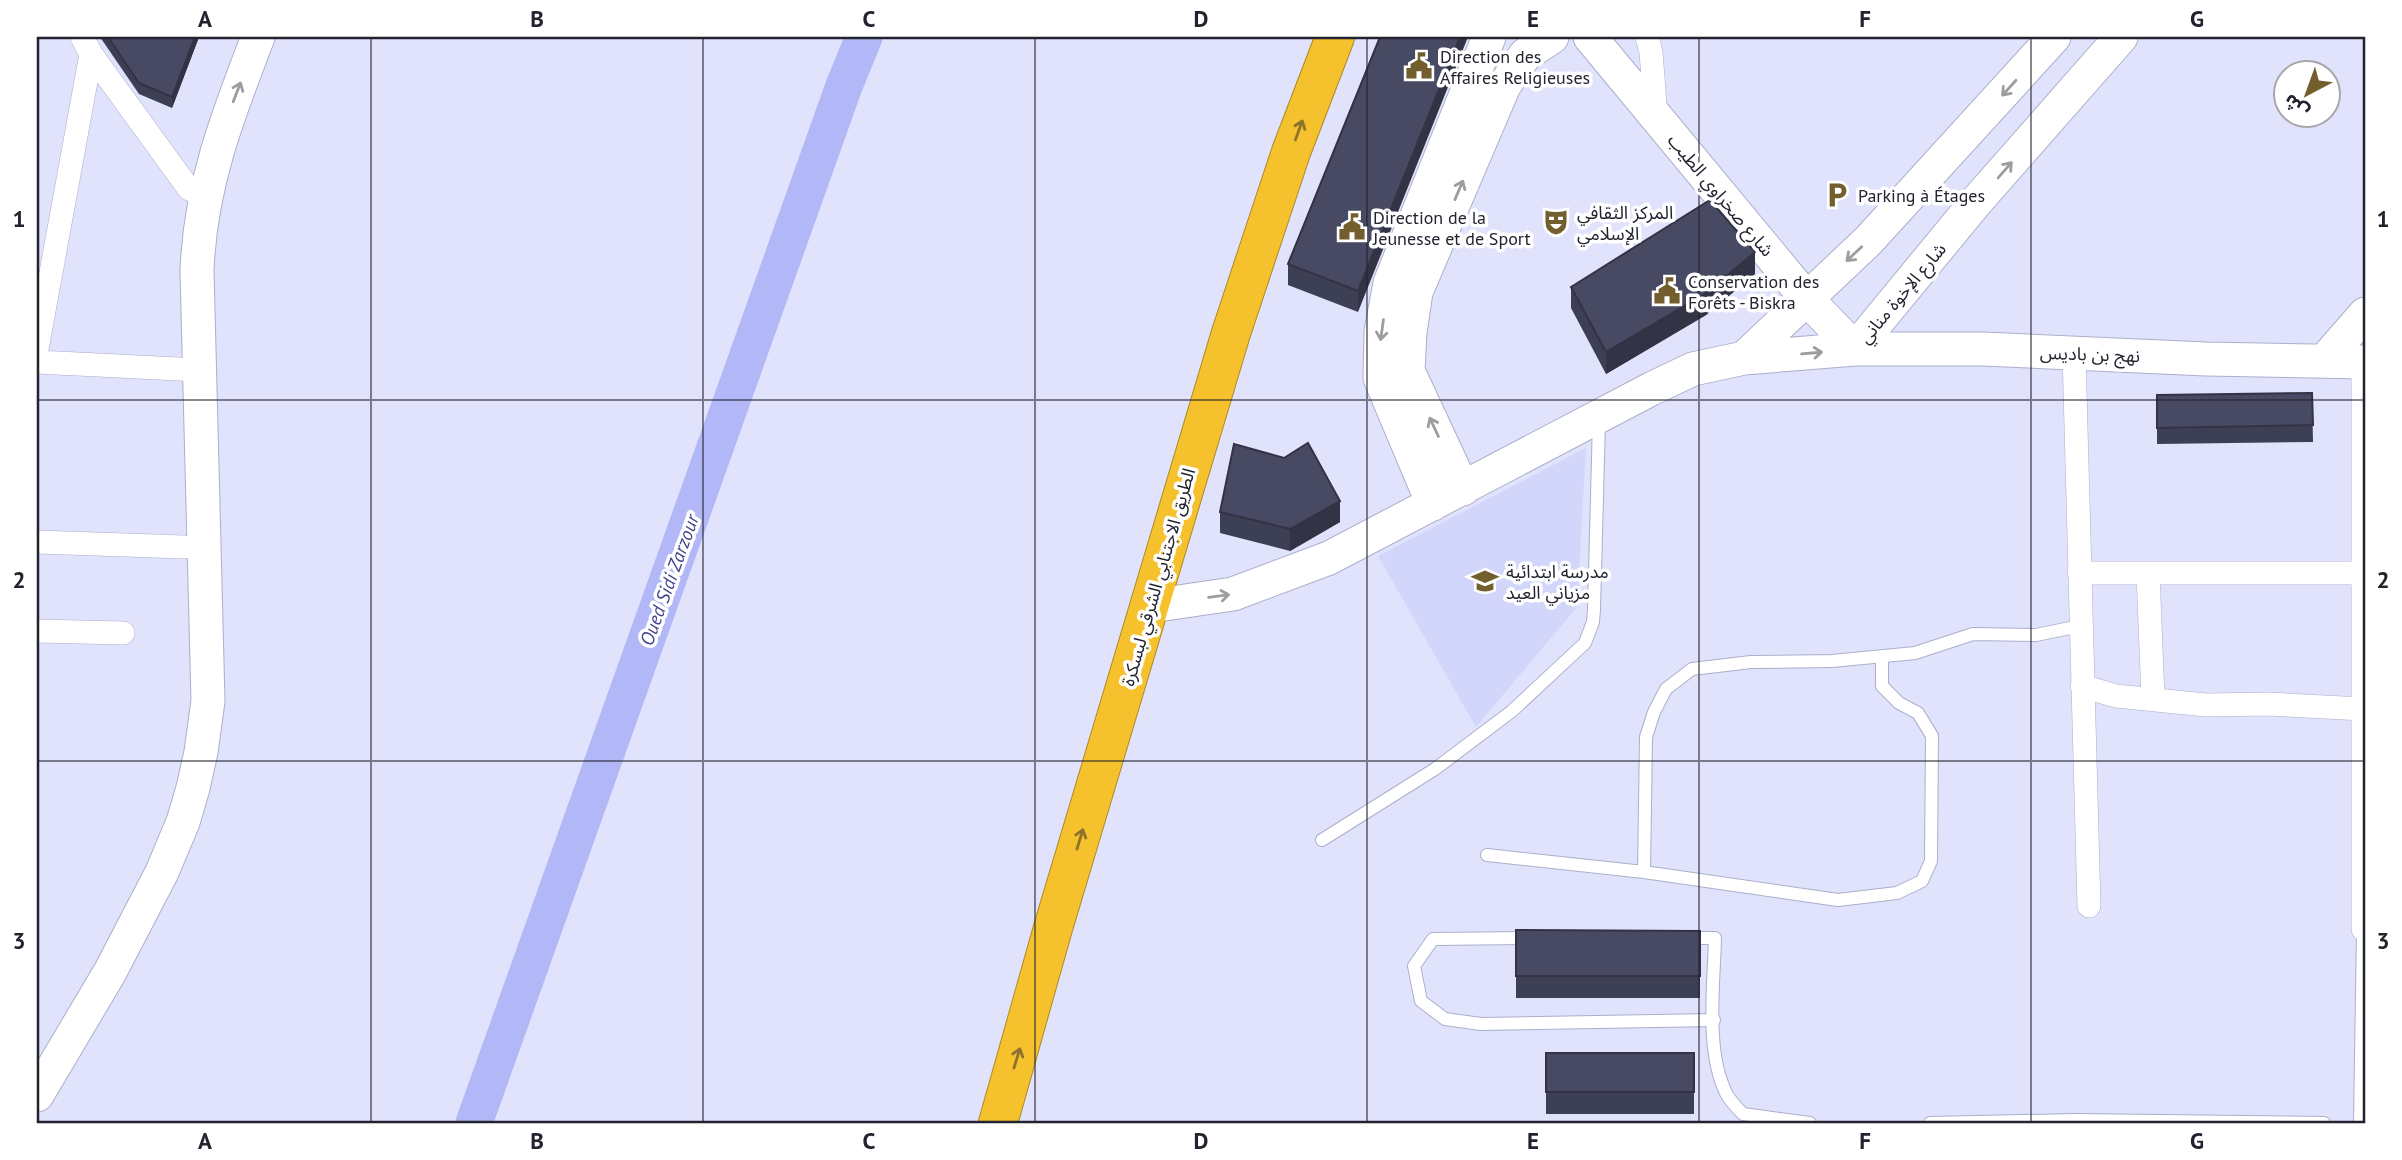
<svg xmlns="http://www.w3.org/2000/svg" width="2402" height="1160" viewBox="0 0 2402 1160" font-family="'PT Sans','Noto Sans Arabic',sans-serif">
<rect width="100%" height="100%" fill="#e0e3fb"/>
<path fill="#d2d6fb" d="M1586,448L1577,607L1476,727L1378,556Z"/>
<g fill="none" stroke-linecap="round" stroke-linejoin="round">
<path stroke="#b2b8f7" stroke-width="37" d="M474,1123L844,86L864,37"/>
<g stroke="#abafcb" stroke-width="14">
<path id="lane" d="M1322,840L1435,769L1512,711L1585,643L1593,622L1594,609L1599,421
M1487,855L1644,872L1838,900L1897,893L1922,881L1931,861L1932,736L1918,713L1899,703L1882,686V656
M1644,872L1646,737L1654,712L1666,689L1692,669L1751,662L1832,661L1915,653L1973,634L2036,635L2080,626
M1532,938L1433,939L1414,966L1421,1001L1445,1019L1481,1024L1714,1020
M1684,938H1715C1714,984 1705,1050 1726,1093C1730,1101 1737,1108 1743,1114L1810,1123
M1930,1123L2075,1120L2324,1123
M2360,1123L2363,929"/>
</g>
<g stroke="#abafcb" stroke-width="24">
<path id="street" d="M82,37L91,54L189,189L205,196
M1647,37L1651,52L1656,117
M37,349L91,54
M2074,353L2089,906
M37,362L199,370
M37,542L184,547
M2079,573H2365
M2148,573L2153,699
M37,631L123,633
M2082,686L2116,696L2206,705L2268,704L2363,709
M2363,929V362"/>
</g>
<g stroke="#abafcb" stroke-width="35">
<path id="secondary" d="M1590,37L1807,299L1855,349H1983L2206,359L2365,362
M1744,358L1868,241L2054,37
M2324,361L2365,314
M1463,489L1408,371L1410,332L1416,292L1504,86L1525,55L1552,37
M1433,504L1380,378L1381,332L1390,283L1489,37
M1151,606L1233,594L1329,558L1651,389L1693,369L1744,358L1855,349L1976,202L2121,37
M37,1095L110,972L162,872L183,822L193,788L201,752L208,701L197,271C200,186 228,115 258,37"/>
</g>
<g stroke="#ab8a2d" stroke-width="40">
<path id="highway" d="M998,1123L1053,928L1231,333L1291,152L1335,37"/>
</g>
<use href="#lane" stroke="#fff" stroke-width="12"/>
<use href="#street" stroke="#fff" stroke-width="23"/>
<use href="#secondary" stroke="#fff" stroke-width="33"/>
<use href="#highway" stroke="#f5c12c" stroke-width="38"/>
</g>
<path fill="#3d4054" d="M100,37H199L172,108L139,94Z
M1380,37L1358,312L1288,285V264Z
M1755,274L1706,315L1606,374L1571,308V287Z
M2312,393L2313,442L2157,444V395Z
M1220,512L1340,522L1290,551L1220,533Z
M1516,930L1700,931V998H1516Z
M1546,1053H1694V1114H1546Z"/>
<path fill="#323445" d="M195,37H199L172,108V97Z
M1460,37H1468L1358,312V291Z
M1755,252V274L1706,315L1606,374V352Z
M1340,501V522L1290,551V529Z"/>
<path fill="#474a62" stroke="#323445" stroke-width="2" d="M108,37H195L172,97L139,83Z
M1380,37H1460L1358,291L1288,264Z
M1710,200L1755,252L1706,293L1606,352L1571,287Z
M2312,393L2313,425L2157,428V395Z
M1308,443L1340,501L1290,529L1220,512L1234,444L1284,458Z
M1516,930L1700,931V976H1516Z
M1546,1053H1694V1092H1546Z"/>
<defs><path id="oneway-shaft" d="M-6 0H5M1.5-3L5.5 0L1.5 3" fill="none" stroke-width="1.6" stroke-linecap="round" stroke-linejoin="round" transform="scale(1.75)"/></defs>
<g stroke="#9c9ca1">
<use href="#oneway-shaft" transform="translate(2009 88) rotate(132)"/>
<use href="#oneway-shaft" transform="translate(237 92) rotate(-69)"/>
<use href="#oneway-shaft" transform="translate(2005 170) rotate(-49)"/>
<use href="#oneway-shaft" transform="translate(1459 190) rotate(-67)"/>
<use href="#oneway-shaft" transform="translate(1854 254) rotate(137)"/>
<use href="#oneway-shaft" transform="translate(1382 330) rotate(98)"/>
<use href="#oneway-shaft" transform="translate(1812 353) rotate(-5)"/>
<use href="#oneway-shaft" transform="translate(1434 427) rotate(-115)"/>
<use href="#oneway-shaft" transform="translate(1219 596) rotate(-7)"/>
</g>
<g stroke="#8c722d">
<use href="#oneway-shaft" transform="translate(1299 130) rotate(-70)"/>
<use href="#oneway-shaft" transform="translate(1080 839) rotate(-73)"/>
<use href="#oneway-shaft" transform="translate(1017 1058) rotate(-73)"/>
</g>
<path fill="none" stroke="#22232e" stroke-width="2" stroke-opacity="0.55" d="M371,37V1123M703,37V1123M1035,37V1123M1367,37V1123M1699,37V1123M2031,37V1123M37,400H2365M37,761H2365"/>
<defs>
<g id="civic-bare" transform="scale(2.1)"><path d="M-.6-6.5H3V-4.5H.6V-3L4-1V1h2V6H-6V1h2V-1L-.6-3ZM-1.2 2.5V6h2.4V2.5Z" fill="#735f2e" stroke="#fff" stroke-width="2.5" paint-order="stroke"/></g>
<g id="parking-bare" transform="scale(2.1)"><path d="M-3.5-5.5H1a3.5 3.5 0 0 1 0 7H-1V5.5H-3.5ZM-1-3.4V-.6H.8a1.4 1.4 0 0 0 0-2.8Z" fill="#735f2e" stroke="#fff" stroke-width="2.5" paint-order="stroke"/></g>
<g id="theatre-bare" transform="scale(2.1)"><path d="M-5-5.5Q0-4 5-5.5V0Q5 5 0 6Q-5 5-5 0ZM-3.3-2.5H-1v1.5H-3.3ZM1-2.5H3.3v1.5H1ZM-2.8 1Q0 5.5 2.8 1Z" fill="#735f2e" stroke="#fff" stroke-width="2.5" paint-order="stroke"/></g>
<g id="school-bare" transform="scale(2.1)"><path d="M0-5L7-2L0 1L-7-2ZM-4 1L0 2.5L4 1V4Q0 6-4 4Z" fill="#735f2e" stroke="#fff" stroke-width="2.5" paint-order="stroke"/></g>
</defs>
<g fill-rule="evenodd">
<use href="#civic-bare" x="1419" y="66"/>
<use href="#parking-bare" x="1837" y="195"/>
<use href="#theatre-bare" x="1556" y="222"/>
<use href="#civic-bare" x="1352" y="227"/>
<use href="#civic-bare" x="1667" y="291"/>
<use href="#school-bare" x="1485" y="581"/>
</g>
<g text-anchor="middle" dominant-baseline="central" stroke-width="7" stroke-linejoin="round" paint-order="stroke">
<g font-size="18" fill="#22232e" stroke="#fff" text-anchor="start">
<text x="1440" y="56">Direction des<tspan x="1440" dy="21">Affaires Religieuses</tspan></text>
<text x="1858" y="195">Parking à Étages</text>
<text x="1577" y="212">المركز الثقافي<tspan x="1577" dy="21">الإسلامي</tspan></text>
<text x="1373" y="217">Direction de la<tspan x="1373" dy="21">Jeunesse et de Sport</tspan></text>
<text x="1688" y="281">Conservation des<tspan x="1688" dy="21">Forêts - Biskra</tspan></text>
<text x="1506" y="571">مدرسة ابتدائية<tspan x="1506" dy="21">مزياني العيد</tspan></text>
</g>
<g font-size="18" fill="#22232e" stroke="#fff">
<text transform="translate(1721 195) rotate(50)">شارع صخراوي الطيب</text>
<text transform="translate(1902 293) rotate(-50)">شارع الإخوة مناني</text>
<text transform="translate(2090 354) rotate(2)">نهج بن باديس</text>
<text transform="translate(1158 577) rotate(-74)">الطريق الاجتنابي الشرقي لبسكرة</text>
</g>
<g font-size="19" font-style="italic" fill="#43448e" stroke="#fff">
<text transform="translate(669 580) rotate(-70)">Oued Sidi Zarzour</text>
</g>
</g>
<rect width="2402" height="1160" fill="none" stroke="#ffffff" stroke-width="77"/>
<g transform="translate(2307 94) rotate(221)"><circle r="33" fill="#ffffff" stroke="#a7a7ab" stroke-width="2"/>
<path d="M0-5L12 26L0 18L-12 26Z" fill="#735f2e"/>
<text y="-10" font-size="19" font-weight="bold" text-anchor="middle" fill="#22232e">ش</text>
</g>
<rect x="38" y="38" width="2326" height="1084" fill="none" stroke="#22232e" stroke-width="2.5"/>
<g font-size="23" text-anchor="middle" font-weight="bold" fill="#22232e">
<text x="205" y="27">A</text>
<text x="537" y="27">B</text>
<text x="869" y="27">C</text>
<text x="1201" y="27">D</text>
<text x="1533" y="27">E</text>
<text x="1865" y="27">F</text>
<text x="2197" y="27">G</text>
<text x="19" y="227">1</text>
<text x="2383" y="227">1</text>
<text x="19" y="588">2</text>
<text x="2383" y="588">2</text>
<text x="19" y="949">3</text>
<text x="2383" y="949">3</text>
<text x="205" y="1149">A</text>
<text x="537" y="1149">B</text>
<text x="869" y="1149">C</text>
<text x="1201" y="1149">D</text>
<text x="1533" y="1149">E</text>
<text x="1865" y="1149">F</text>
<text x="2197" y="1149">G</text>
</g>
</svg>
